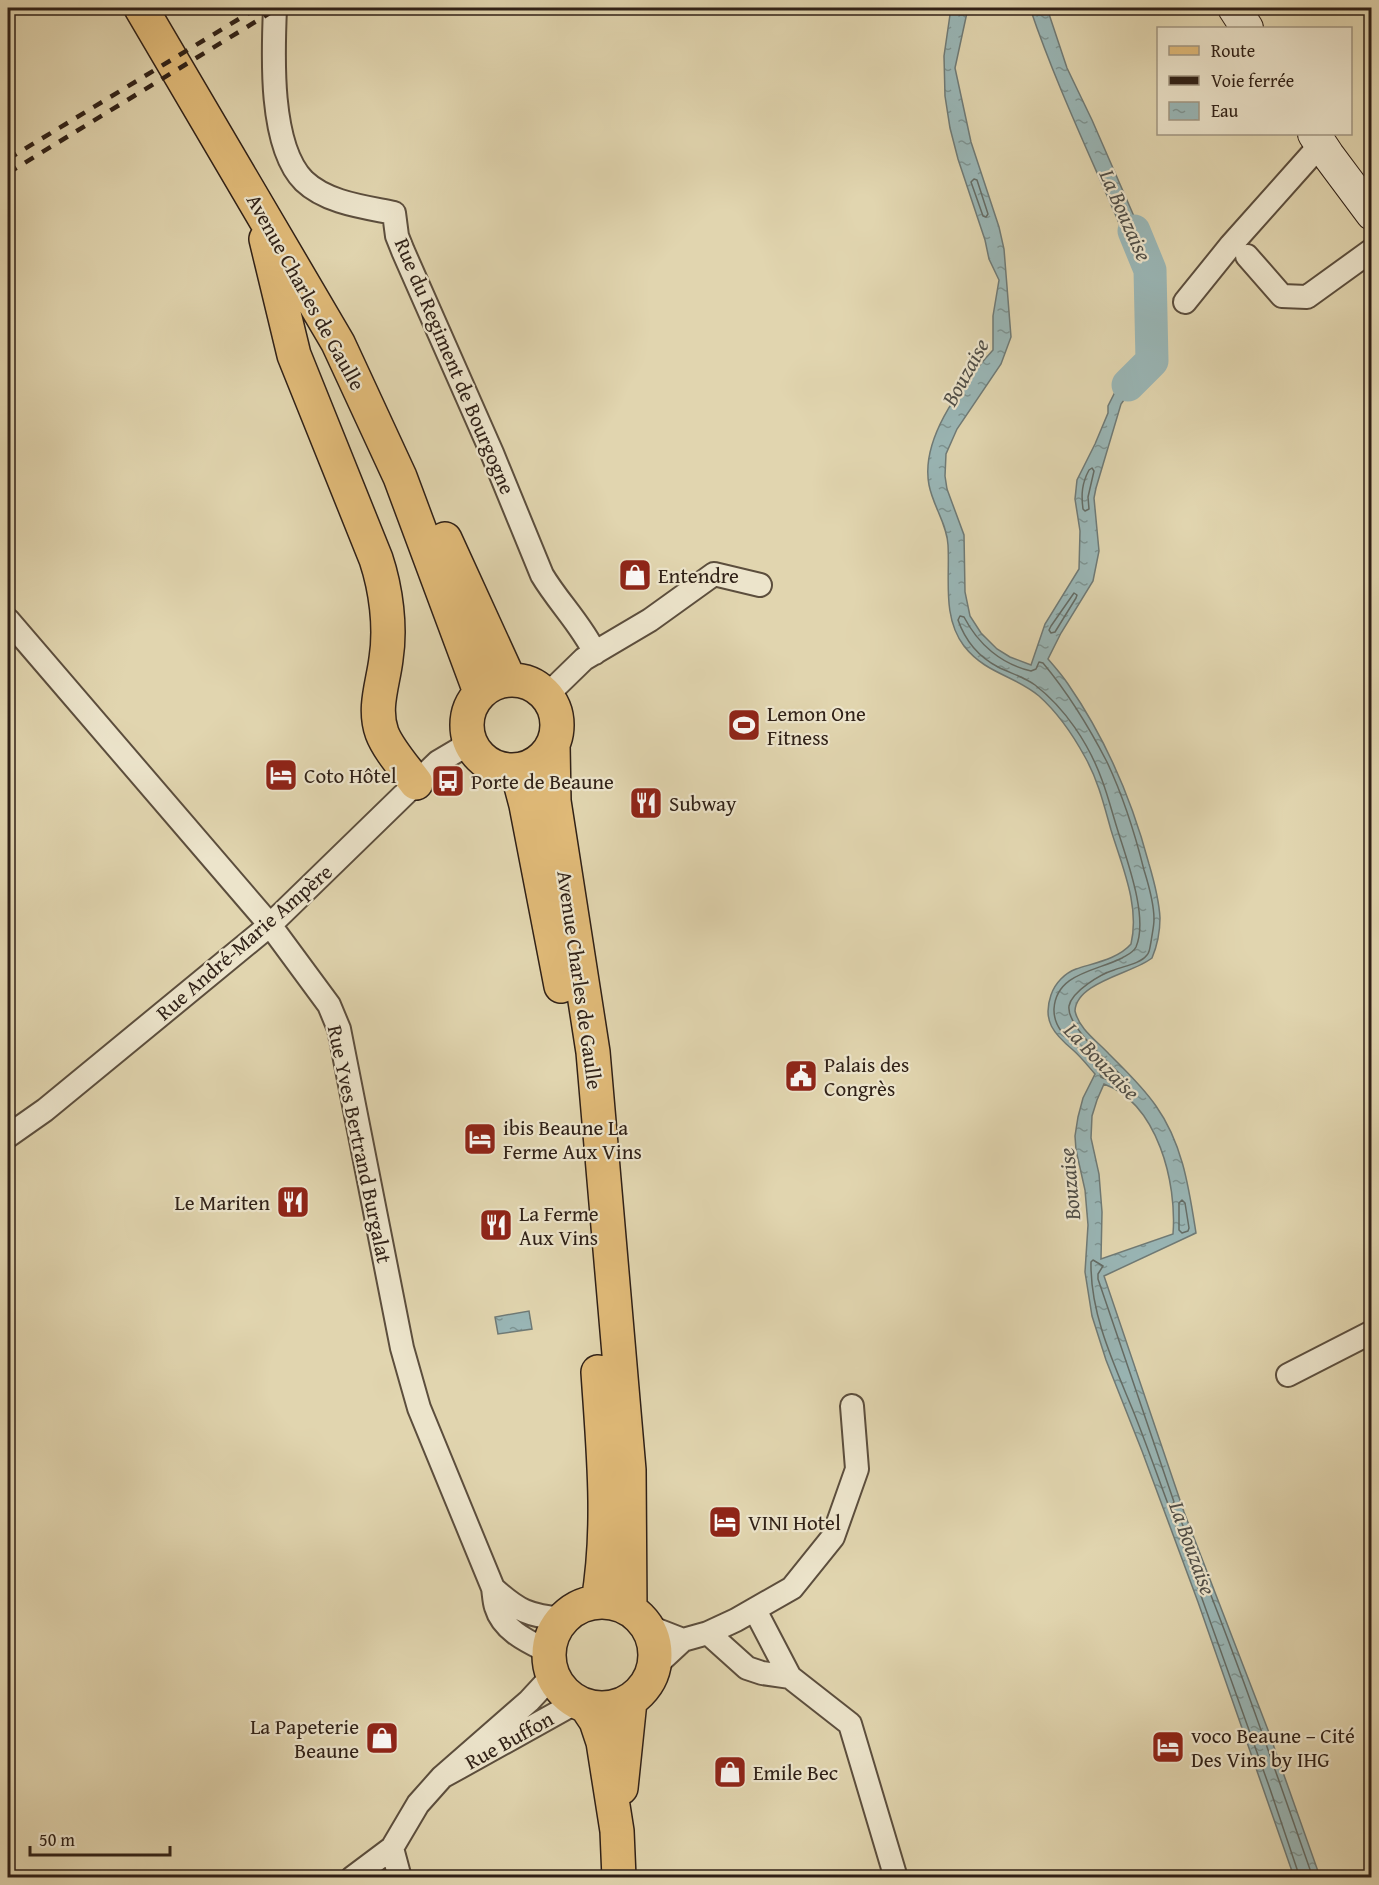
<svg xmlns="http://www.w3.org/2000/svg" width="1379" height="1885" viewBox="0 0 1379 1885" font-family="'Gentium Book Plus',serif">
<defs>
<pattern id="water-ripples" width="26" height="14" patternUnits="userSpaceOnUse" patternTransform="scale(1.5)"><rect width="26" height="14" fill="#99b6b6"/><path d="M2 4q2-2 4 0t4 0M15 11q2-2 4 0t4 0" fill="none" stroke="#7d9493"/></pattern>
</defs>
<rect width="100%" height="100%" fill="#e1d5af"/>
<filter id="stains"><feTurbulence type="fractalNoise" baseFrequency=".00333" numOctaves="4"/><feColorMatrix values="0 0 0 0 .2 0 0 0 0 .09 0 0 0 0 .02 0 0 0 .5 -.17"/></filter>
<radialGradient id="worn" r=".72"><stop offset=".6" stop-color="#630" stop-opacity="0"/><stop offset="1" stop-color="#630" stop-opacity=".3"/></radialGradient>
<path fill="url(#water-ripples)" stroke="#6f7a76" stroke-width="1.5" fill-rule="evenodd" d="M951,8H968L955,68L971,142L999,227L1004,249L1011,337L1001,364L957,429L946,454L945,476L947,489L964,535L965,592L970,616L981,633L997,649L1010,657L1031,665L1045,624L1079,569L1080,531L1075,499L1077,480L1095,444L1108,413V406L1118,386L1146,360L1151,352L1160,349L1154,367L1134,386L1121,404L1096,488L1094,498L1099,551L1093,581L1061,633L1048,659C1055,667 1062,675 1068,684C1106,739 1132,800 1149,864C1154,881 1159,899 1160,918C1160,931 1157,946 1152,958C1134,973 1076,982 1075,1011C1079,1029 1097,1041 1109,1054C1125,1070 1143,1087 1156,1106C1183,1144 1189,1189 1196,1233L1104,1276L1184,1512L1268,1730L1320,1877H1294L1198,1602L1142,1451L1106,1360L1092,1316L1085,1272L1088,1225L1085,1190L1076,1150L1075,1136L1078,1117L1083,1098L1095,1074C1088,1066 1081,1057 1073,1050C1054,1034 1042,1021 1051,995C1055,983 1065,973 1076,969C1094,963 1118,959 1131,944C1140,906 1122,866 1111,830C1104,805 1098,780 1085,757C1073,735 1058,713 1039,696C1014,675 986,674 964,646C942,617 950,579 948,545C947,524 933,506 929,485C920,438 963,383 993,350V316L999,280L989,259L985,240L958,159L950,128L945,96L944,56ZM1104,1084C1158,1104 1177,1183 1173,1234L1101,1259L1102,1212L1099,1174L1091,1138L1092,1116L1097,1100Z
M1030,8H1047L1067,68L1092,120L1150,253L1154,272L1143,275C1135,254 1124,236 1116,216C1086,147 1054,79 1030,8Z
M529,1311L532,1329L498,1334L495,1317Z"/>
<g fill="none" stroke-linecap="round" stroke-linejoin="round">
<path stroke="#646c66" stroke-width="1.5" d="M974,179L977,180L988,214L986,217L983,216L971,182Z
M1092,468L1094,471L1088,497L1089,509L1085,511L1083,509C1081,494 1082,483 1089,470Z
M1074,593L1077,595L1076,598L1055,632L1051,633L1049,630L1051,626Z
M960,616L964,617C978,644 1001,664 1031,671L1036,669L1039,662L1043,663C1068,693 1089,727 1107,762C1123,796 1135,834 1144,870C1149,886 1154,903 1154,919C1154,927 1152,934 1151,942C1150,946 1150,952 1147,955C1140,964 1124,966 1114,970C1101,974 1072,991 1069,1006C1066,1027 1115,1068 1129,1083L1128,1088L1101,1077C1096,1050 1053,1042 1054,1009C1056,973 1097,971 1122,958C1127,955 1133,953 1136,947C1149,917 1126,858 1117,828C1112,812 1108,796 1102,780C1089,744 1065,708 1035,685C1024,677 1010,673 998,667C979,657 965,640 958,620Z
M1182,1200L1185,1203L1189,1228L1188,1231L1182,1233L1179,1230V1203Z
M1093,1260L1103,1266L1098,1274V1279L1174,1502L1172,1505L1168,1504C1156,1472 1145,1440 1132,1408C1113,1362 1090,1313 1091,1262Z
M1300,1878L1269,1786L1175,1523L1177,1520L1181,1521C1230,1638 1271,1758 1313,1878"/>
<path stroke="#99b6b6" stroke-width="33" d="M1128,385L1152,361L1150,270L1134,231"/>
<g stroke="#5c4e3d" stroke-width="26">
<path id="street" d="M275,8C273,54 269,146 304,181C327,203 365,207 394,213L397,236L403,251L492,453L542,575C558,602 581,624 595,653
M1247,256L1282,296L1307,297L1372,250
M1185,302L1231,245L1321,144
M8,620L270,925L329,1005L339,1029L402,1348L419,1408L493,1588
M547,695L584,659L650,620L714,574L760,585
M8,1136L45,1110L270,925L416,783L438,762L460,749L468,736
M1288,1375L1372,1332
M647,1626L683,1640L655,1666
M708,1633L747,1668L762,1673L790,1677L755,1610
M683,1640L708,1633L736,1620L792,1588L833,1537L857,1469L852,1406
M549,1652C529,1642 503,1631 496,1607C494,1601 494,1594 493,1588C518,1611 529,1616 563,1619
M553,1675L529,1701L442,1777L577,1702
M790,1677L850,1724L896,1878
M392,1848L400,1878
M352,1878L392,1848L418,1804L442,1777"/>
</g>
<g stroke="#302117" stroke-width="34">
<path id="secondary" d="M1234,8L1247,28
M1314,134L1328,155L1372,214"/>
</g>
<g stroke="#302117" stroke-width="36">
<path id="primary" d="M141,8L338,343L400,477L480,692
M266,239L294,355L376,559C386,589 391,627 386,659C383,684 373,708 382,733C388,749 405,768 416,783
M445,539L509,679
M467 725a45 45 0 1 1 90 0a45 45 0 1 1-90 0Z
M553,745L554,801L593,1052L629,1470L630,1610
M517,771L526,805L561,986
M598,1372C603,1448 611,1526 598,1602
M549 1655a53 53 0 1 1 106 0a53 53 0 1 1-106 0Z
M586,1706L596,1721L603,1742L617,1831L619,1878
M621,1788L630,1701"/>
</g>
<use href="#street" stroke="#ece4cb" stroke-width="22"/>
<use href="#secondary" stroke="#ece4cb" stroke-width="32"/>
<use href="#primary" stroke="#e0ba78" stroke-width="33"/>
<path stroke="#302117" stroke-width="4.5" stroke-dasharray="10 10" stroke-linecap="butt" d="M8,159L257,8
M8,173L278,8"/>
</g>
<defs>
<g id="shop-square" transform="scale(1.725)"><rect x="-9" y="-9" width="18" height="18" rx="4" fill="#8f2418" stroke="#ece4cb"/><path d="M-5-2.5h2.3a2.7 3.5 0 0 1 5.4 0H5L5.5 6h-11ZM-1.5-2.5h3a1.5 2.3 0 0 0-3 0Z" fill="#fff"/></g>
<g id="stadium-square" transform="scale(1.725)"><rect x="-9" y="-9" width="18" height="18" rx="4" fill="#8f2418" stroke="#ece4cb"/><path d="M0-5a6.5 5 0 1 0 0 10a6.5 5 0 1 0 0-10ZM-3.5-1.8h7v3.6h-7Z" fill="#fff"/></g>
<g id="hotel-square" transform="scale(1.725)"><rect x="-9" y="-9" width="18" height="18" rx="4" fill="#8f2418" stroke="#ece4cb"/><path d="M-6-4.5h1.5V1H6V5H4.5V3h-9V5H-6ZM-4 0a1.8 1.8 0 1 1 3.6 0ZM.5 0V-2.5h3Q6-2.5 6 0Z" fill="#fff"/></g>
<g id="bus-square" transform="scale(1.725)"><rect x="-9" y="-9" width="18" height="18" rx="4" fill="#8f2418" stroke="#ece4cb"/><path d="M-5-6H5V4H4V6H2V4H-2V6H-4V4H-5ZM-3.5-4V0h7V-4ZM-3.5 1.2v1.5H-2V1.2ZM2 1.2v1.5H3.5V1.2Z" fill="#fff"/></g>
<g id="restaurant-square" transform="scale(1.725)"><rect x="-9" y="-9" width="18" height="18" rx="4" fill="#8f2418" stroke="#ece4cb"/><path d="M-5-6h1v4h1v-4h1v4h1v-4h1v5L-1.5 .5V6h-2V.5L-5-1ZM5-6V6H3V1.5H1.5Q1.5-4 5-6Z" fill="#fff"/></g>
<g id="civic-square" transform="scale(1.725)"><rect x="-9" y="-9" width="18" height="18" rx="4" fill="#8f2418" stroke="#ece4cb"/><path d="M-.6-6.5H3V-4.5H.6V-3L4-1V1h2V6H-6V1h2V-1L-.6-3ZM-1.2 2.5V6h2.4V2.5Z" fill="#fff"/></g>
</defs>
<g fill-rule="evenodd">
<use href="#shop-square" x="635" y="575"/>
<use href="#stadium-square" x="744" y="725"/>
<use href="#hotel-square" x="281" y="775"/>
<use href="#bus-square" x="448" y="781"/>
<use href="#restaurant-square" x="646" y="803"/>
<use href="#civic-square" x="801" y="1076"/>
<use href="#hotel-square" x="480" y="1139"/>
<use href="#restaurant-square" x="293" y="1202"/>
<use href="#restaurant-square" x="496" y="1225"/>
<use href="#hotel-square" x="725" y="1522"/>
<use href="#shop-square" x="382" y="1738"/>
<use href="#hotel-square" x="1168" y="1747"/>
<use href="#shop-square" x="730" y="1772"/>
</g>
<g text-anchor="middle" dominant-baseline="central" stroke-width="4.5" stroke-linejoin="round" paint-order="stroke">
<g font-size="21" fill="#302117" stroke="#ece4cb">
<text transform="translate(306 292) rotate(61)">Avenue Charles de Gaulle</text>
<text transform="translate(455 366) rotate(67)">Rue du Regiment de Bourgogne</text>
<text transform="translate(244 942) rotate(-41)">Rue André-Marie Ampère</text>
<text transform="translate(580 980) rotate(82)">Avenue Charles de Gaulle</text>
<text transform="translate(360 1144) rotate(78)">Rue Yves Bertrand Burgalat</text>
<text transform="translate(509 1740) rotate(-29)">Rue Buffon</text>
</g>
<g font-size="21" fill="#302117" stroke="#ece4cb" text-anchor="start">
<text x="658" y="575">Entendre</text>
<text x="767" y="713">Lemon One<tspan x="767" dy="24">Fitness</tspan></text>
<text x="304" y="775">Coto Hôtel</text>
<text x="471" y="781">Porte de Beaune</text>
<text x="669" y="803">Subway</text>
<text x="824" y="1064">Palais des<tspan x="824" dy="24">Congrès</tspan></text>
<text x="503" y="1127">ibis Beaune La<tspan x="503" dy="24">Ferme Aux Vins</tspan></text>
<text x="270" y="1202" text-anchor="end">Le Mariten</text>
<text x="519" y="1213">La Ferme<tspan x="519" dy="24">Aux Vins</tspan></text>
<text x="748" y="1522">VINI Hotel</text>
<text x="359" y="1726" text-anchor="end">La Papeterie<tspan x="359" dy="24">Beaune</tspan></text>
<text x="1191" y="1735">voco Beaune – Cité<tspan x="1191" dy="24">Des Vins by IHG</tspan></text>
<text x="753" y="1772">Emile Bec</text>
</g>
<g font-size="22" font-style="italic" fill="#504e47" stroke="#ece4cb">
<text transform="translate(1126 215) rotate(66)">La Bouzaise</text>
<text transform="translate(965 372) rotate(-61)">Bouzaise</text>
<text transform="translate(1102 1061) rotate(46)">La Bouzaise</text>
<text transform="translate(1069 1184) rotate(-95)">Bouzaise</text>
<text transform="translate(1193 1548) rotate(70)">La Bouzaise</text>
</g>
</g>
<rect width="1379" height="1885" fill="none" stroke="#e1d5af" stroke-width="30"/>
<rect x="9" y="9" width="1361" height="1867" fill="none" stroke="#302117" stroke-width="3"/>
<rect x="15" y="15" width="1349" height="1855" fill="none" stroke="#302117" stroke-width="1.5"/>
<rect x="1157" y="27" width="195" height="108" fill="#ece4cb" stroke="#a19683" stroke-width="1.5"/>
<rect x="1169" y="46" width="30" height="9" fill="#e0ba78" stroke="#a19683" stroke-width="1.5"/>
<text x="1211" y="57" font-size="18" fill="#302117">Route</text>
<rect x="1169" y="76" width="30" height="9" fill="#302117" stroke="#a19683" stroke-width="1.5"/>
<text x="1211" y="87" font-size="18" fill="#302117">Voie ferrée</text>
<rect x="1169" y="102" width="30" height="18" fill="url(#water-ripples)" stroke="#a19683" stroke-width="1.5"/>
<text x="1211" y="117" font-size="18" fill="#302117">Eau</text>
<path d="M30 1846v9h140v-9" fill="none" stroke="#302117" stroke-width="3"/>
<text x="39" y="1846" font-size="18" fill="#302117" stroke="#ece4cb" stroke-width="4.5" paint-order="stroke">50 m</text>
<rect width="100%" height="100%" filter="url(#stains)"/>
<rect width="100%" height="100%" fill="url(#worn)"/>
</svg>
